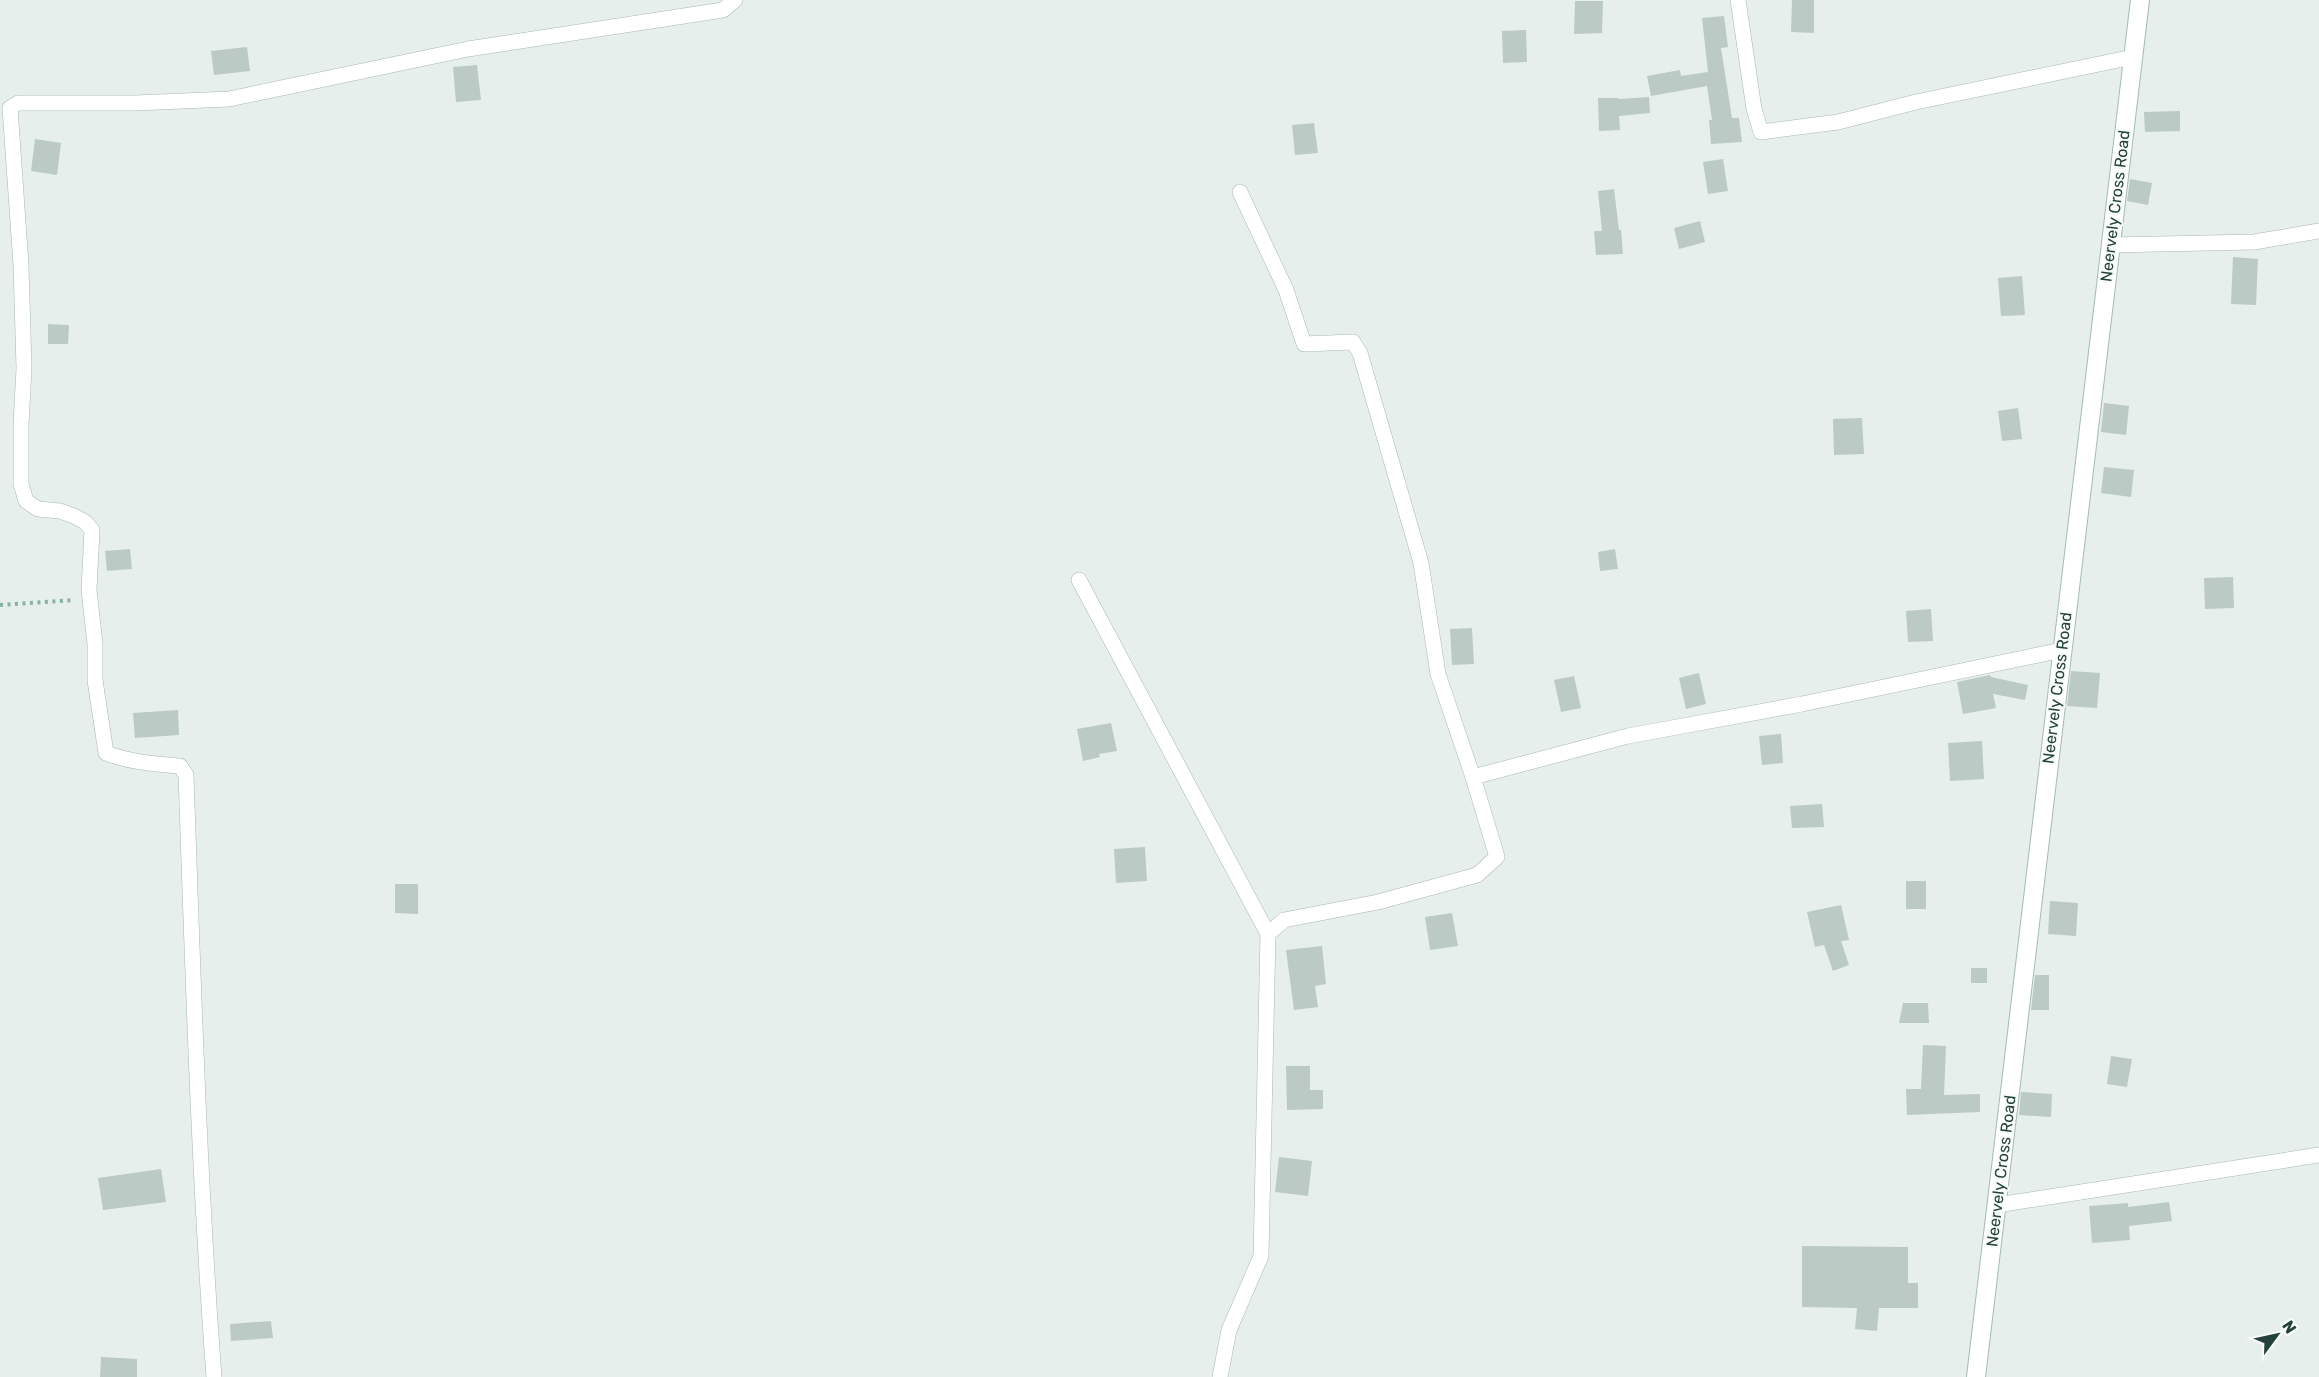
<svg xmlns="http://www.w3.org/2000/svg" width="2319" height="1377" viewBox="0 0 2319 1377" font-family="Rubik,sans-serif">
<rect width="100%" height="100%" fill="#e6efeb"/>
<path fill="#bbcac4" d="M1792,0H1814V33L1791,32Z
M1575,1H1603L1602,33L1574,34Z
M1724,16L1728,47L1721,48L1732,118H1739L1742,142L1711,144L1709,120H1712L1707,86L1651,96L1647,76L1680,70L1681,76L1708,72L1702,18Z
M1526,30L1527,62L1503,63L1502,31Z
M247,47L250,71L214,75L211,51Z
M477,65L481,100L456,102L453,67Z
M1649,97L1650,113L1619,116L1620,130L1599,131L1598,98H1618L1619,99Z
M2180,111V131L2145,132L2144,112Z
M1314,123L1318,153L1295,155L1292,125Z
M35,139L61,143L57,175L31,171Z
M1723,159L1728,191L1708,194L1703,162Z
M2130,179L2152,183L2148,205L2127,201Z
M1614,189L1619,230H1621L1623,254L1596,255L1594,231H1602L1598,191Z
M1700,221L1705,242L1679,249L1674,228Z
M2233,257L2258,259L2256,305L2231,304Z
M2022,276L2025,315L2001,316L1998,278Z
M48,324L69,325L68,344H48Z
M2104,403L2129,406L2126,435L2101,432Z
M2018,408L2022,439L2002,441L1998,411Z
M1862,418L1864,454L1834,455L1833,419Z
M2104,467L2134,470L2131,497L2101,493Z
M130,549L132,569L107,571L105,551Z
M1615,549L1618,569L1600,571L1598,552Z
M2233,577L2234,608L2205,609L2204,578Z
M1931,609L1933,641L1908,642L1906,611Z
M1472,628L1474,664L1452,665L1450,629Z
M2071,671L2100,673L2097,708L2067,706Z
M1699,673L1706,704L1686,709L1679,678Z
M1990,675L1991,677L2028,685L2025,700L1993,694L1996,708L1963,714L1957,682Z
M1574,676L1581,708L1561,712L1554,680Z
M178,710L179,735L135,738L133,713Z
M1111,723L1117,751L1099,754L1100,757L1083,761L1077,729Z
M1781,734L1783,763L1762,765L1759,736Z
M1982,741L1984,779L1950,781L1948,743Z
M1822,804L1824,827L1792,828L1790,806Z
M1145,847L1147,881L1116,883L1114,849Z
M1906,881H1926V909H1906Z
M395,884H418V914L395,913Z
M2050,901L2078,903L2076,936L2048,934Z
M1841,905L1849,940L1841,941L1849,965L1833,971L1824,945L1815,947L1807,912Z
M1452,913L1458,946L1430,950L1425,917Z
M1322,946L1326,984L1315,986L1318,1007L1294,1010L1286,950Z
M1971,968H1987V983H1971Z
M2035,975H2049V1010H2031Z
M1903,1003H1928L1929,1023H1899Z
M1923,1045L1946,1046L1944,1095L1980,1094V1112L1907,1115L1906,1089H1921Z
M2111,1056L2132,1059L2127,1087L2107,1084Z
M1286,1066H1310V1090H1323V1109L1287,1110Z
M2021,1092L2052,1094L2051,1117L2019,1115Z
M1279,1157L1312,1161L1308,1196L1275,1192Z
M161,1169L166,1202L103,1210L98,1178Z
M2169,1202L2172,1221L2129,1226L2130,1240L2092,1243L2089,1206L2128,1203V1207Z
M1802,1246L1908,1247V1283H1918V1308H1879L1877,1331L1855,1329L1857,1308L1802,1307Z
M271,1321L273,1338L231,1341L230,1324Z
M101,1357L137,1359V1377H100Z"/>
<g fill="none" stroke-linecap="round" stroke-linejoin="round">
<g stroke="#a8b8b2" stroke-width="16">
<path id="street" d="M1738,0L1754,109L1761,132L1838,122L1916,102L2133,57
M2111,245L2254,242L2319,231
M1079,580L1268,934
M1473,777L1628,736L1802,704L2062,650
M1997,1205L2319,1155
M214,1377C199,1177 193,975 186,775L180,766C155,764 129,762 106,753L95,680V644L89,590L92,530L85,522L74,516L60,511L38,509L26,501L21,484V425L24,368L21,265L10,108L18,103H135L229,99L468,49L723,10L735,0
M1220,1377L1229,1330L1261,1256L1268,934L1284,920L1378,902L1477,875L1497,857L1473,777L1438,674L1421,563L1360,353L1353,342L1304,344L1286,290L1240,192"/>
</g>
<g stroke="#a4bbb3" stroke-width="20">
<path id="secondary" d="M1976,1377L2140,0"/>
</g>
<path stroke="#86b3a5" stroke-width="4" stroke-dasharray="3 4.5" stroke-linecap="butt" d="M0,605L74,600"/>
<use href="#street" stroke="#fff" stroke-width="15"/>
<use href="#secondary" stroke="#fff" stroke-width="18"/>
</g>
<g text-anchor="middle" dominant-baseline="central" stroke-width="4.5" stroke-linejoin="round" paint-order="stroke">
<g font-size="16" fill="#24423a" stroke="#f7fbf9">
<text transform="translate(2115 206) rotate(-83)">Neervely Cross Road</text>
<text transform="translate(2057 688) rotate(-83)">Neervely Cross Road</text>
<text transform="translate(2001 1171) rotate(-83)">Neervely Cross Road</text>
</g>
</g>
<g transform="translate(2277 1335) rotate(57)" stroke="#f7fbf9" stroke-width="4.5" paint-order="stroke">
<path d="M0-4.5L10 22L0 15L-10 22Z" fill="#24423a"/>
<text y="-9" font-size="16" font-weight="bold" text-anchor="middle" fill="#24423a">N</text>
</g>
</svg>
